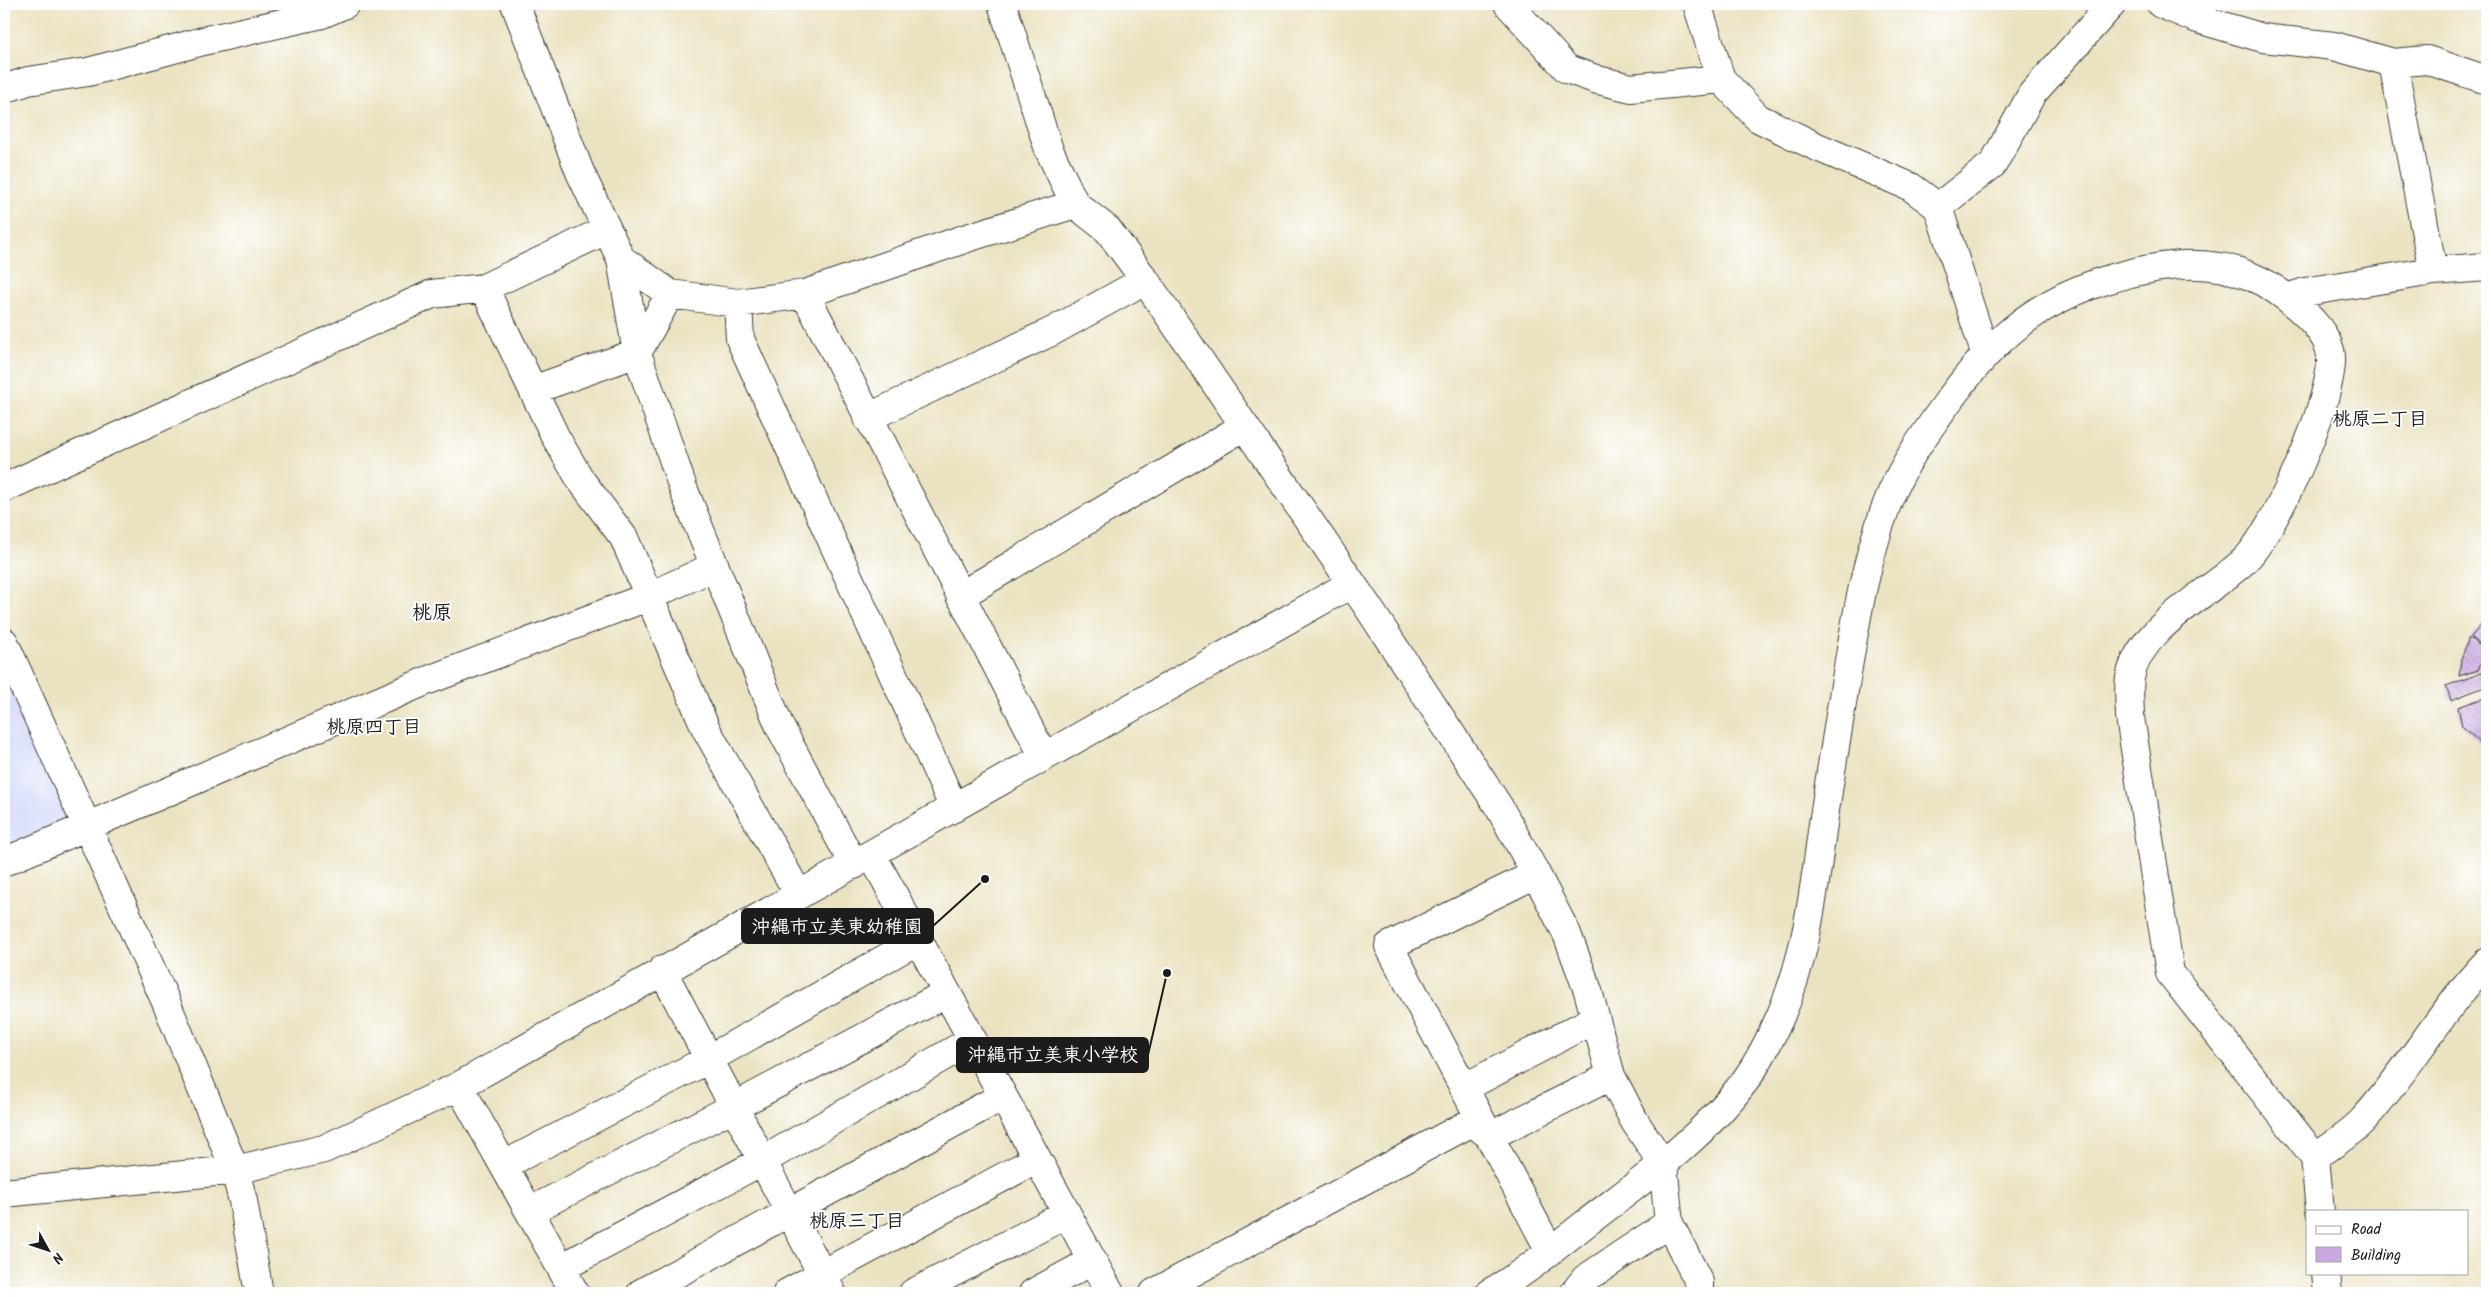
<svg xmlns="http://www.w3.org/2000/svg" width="2491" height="1297" viewBox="0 0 2491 1297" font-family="Kalam,'Klee One',sans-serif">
<defs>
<pattern id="building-back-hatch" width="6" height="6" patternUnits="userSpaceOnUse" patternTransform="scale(1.25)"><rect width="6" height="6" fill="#c9a8e3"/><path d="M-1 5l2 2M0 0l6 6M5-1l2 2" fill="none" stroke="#ac90c2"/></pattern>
</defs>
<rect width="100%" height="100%" fill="#fff"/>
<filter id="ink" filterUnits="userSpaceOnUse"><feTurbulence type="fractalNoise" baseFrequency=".02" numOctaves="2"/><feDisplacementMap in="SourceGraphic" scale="10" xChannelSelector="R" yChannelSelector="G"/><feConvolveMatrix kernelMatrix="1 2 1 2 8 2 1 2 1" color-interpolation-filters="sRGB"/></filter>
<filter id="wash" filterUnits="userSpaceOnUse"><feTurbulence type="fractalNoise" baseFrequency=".0096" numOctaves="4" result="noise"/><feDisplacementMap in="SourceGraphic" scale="20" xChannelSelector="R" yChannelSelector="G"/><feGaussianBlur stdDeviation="1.12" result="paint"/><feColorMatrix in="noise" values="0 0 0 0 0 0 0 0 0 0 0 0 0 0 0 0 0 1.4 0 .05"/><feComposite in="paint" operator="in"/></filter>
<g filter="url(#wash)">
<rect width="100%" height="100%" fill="#eae2c0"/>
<path fill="#d3d9f9" d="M4,668L70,819L4,848Z"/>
<g id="blocks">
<path fill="url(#building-back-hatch)" d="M2487,618V650L2471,637Z
M2469,638L2486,650L2478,670L2459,676L2461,659Z
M2487,671V686L2451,700L2446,686Z
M2484,698L2486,707L2487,706V749L2462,726L2458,707Z"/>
</g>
</g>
<g filter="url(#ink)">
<use href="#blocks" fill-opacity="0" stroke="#3b3a35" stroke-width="1"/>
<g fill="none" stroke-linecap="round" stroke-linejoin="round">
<g stroke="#3b3a35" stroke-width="30">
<path id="minor" d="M515,4L580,172L621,259L670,294L738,303L805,294L967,238L1075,204L1108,230L1145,280L1368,607L1499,807L1536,874L1567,934L1588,991L1611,1076L1635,1122L1663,1164L1669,1223L1699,1282V1293
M1002,4L1049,150L1075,204
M1508,4L1567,69L1598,80L1631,88L1721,79
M1697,4L1721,79L1758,118L1815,146L1911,187L1938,207L1985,353
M2161,4L2195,18L2263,38L2334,46L2393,63L2433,271
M2393,63L2427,60L2487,80
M4,89L28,81L88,72L207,40L322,14L345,4
M1938,207L1993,164L2032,94L2112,4
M484,288L556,438L580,479L624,538L706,729L799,895
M670,294L637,353L683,488L780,727L854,865
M805,294L1044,757
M2287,298L2305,292L2433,271L2487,267
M738,303L740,339L954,808
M533,390L637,353L621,259
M867,418L1053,331L1145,280
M4,488L432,294L484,288L606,230
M960,596L1243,427
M4,642L166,1002L235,1170L243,1201L259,1293
M872,855L1110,1293
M4,862L426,681L650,596L715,566
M1536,874L1389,946L1550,1251
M662,970L832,1293
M459,1086L575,1293
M1464,1088L1595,1019
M2315,1157C2331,1145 2351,1134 2364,1119C2409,1070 2441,1010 2487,962
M504,1165L709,1059L918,940
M4,1193L235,1170L324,1149L459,1086L1351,584
M530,1211L734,1107L947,993
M561,1268L764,1160L972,1040
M2326,1273L2328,1293
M641,1293L1003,1096
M787,1293L1037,1159
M913,1293L1067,1214
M1033,1293L1092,1261
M1154,1293L1472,1122L1490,1136L1611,1076
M1489,1293C1523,1275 1554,1248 1585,1224C1641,1181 1702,1139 1745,1081C1756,1066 1766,1047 1774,1030C1805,967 1813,899 1822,831C1829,782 1837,734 1845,685C1855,625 1865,562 1887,504C1901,467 1924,435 1947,403C1988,346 2029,306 2097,283C2145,267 2201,255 2250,276C2277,287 2328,325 2331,356C2334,398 2275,532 2244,561C2209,594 2140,626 2130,678C2128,690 2130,705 2130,717L2170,973L2315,1157L2320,1211
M1574,1293L1585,1279L1669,1223"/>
</g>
<use href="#minor" stroke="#fff" stroke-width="28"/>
</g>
</g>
<g text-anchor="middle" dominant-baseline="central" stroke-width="4" stroke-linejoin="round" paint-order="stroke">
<g font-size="19" font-weight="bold" fill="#1c1c1c" stroke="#fff">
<text x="2380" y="420">桃原二丁目</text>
<text x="374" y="728">桃原四丁目</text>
<text x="857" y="1222">桃原三丁目</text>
</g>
<g font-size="20" font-weight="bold" fill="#1c1c1c" stroke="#fff">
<text x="432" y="614">桃原</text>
</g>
</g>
<path fill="none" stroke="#1c1c1c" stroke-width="2" d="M985 879L933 926M1167 973L1148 1055"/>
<g fill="#1c1c1c" stroke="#fff" stroke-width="2">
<circle cx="985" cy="879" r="5"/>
<circle cx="1167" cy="973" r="5"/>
</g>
<g fill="#1c1c1c" stroke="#1c1c1c" stroke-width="2">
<rect x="742" y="909" width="191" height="34" rx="5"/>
<rect x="957" y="1038" width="191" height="34" rx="5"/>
</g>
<g font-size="19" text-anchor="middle" font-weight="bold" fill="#fff">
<text x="837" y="933">沖縄市立美東幼稚園</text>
<text x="1053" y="1061">沖縄市立美東小学校</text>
</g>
<rect width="2491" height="1297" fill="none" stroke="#fff" stroke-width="20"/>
<rect x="2306" y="1210" width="162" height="65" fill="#ffffff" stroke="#a4a4a4"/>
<rect x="2316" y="1226" width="25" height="8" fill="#ffffff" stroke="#a4a4a4"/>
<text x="2351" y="1234" font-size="15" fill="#1c1c1c">Road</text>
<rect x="2316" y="1247" width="25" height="15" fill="#c9a8e3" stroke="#a4a4a4"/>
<text x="2351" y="1260" font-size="15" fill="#1c1c1c">Building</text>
<g transform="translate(48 1250) rotate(130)" stroke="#ffffff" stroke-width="4" paint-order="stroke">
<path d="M0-4L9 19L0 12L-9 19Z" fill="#1c1c1c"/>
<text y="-8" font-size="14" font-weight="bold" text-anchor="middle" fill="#1c1c1c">N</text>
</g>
</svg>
